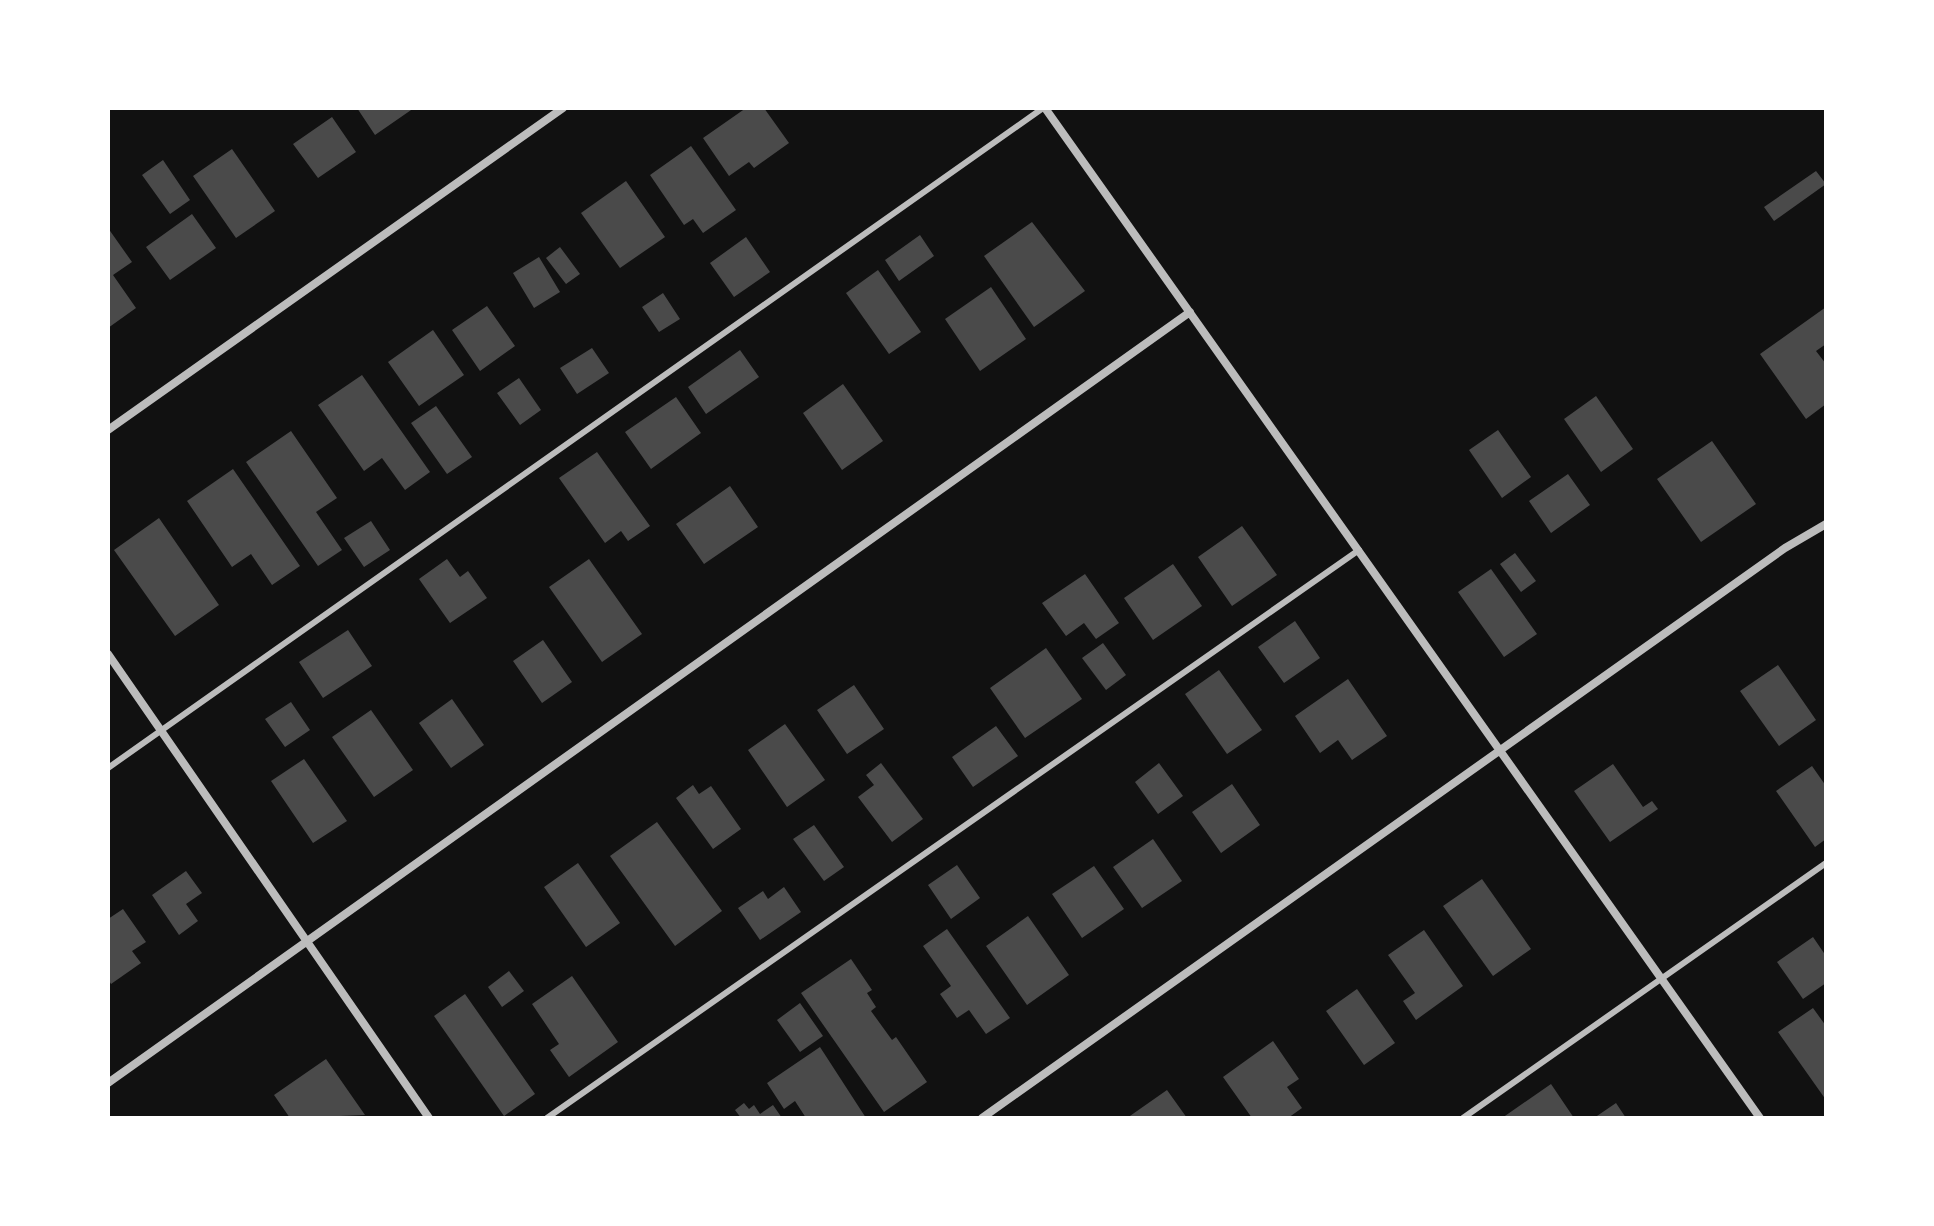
<svg xmlns="http://www.w3.org/2000/svg" width="1934" height="1226" viewBox="0 0 1934 1226" font-family="Barlow,sans-serif">
<rect width="100%" height="100%" fill="#111"/>
<path fill="#4a4a4a" d="M357,108H414L375,135Z
M746,108H764L789,143L754,168L749,162L729,176L703,138Z
M332,117L356,152L318,178L293,144Z
M691,146L736,210L703,233L693,219L684,225L650,175Z
M232,149L275,211L236,238L193,176Z
M163,160L190,200L170,214L142,175Z
M1816,171L1826,184L1774,221L1764,207Z
M626,181L665,237L620,268L581,213Z
M192,214L216,248L170,280L146,247Z
M1032,222L1085,291L1034,327L984,256Z
M108,228L132,262L113,275L136,308L108,328Z
M920,235L934,256L899,281L885,260Z
M746,237L770,272L734,297L710,263Z
M560,247L580,274L566,284L546,258Z
M539,257L560,292L534,308L513,273Z
M878,270L921,332L889,354L846,293Z
M991,287L1026,339L980,371L945,319Z
M663,293L680,319L659,332L642,307Z
M487,306L515,346L480,371L452,330Z
M1826,307V344L1816,351L1826,364V404L1806,419L1760,354Z
M433,330L464,375L419,406L388,362Z
M592,348L609,373L577,394L560,368Z
M740,350L759,377L706,414L688,387Z
M362,375L430,472L405,490L382,458L364,471L318,405Z
M519,378L541,410L520,425L497,393Z
M843,384L883,441L842,470L803,413Z
M1596,396L1633,449L1601,472L1564,419Z
M676,397L701,433L651,469L625,432Z
M436,406L472,457L447,474L411,423Z
M1498,430L1531,477L1502,498L1469,450Z
M291,431L337,498L316,512L342,550L318,566L246,462Z
M1712,441L1756,504L1701,542L1657,479Z
M597,452L650,526L628,541L621,531L605,543L559,478Z
M233,469L300,566L272,585L251,554L232,567L187,501Z
M1568,474L1590,505L1551,533L1529,501Z
M730,486L758,527L704,564L676,524Z
M159,518L219,605L175,636L114,550Z
M371,521L390,550L364,567L344,538Z
M1242,526L1277,575L1232,606L1198,557Z
M1515,553L1536,581L1521,592L1500,564Z
M447,559L460,577L468,571L487,598L450,623L419,579Z
M589,559L642,634L602,662L549,587Z
M1173,564L1202,606L1153,640L1124,598Z
M1491,569L1537,634L1504,657L1458,592Z
M1085,574L1119,623L1096,639L1084,623L1066,636L1042,603Z
M1295,621L1320,658L1284,683L1258,647Z
M348,630L372,666L323,698L299,662Z
M543,640L572,682L542,703L513,661Z
M1103,643L1126,675L1106,690L1082,658Z
M1046,648L1082,699L1025,738L990,688Z
M1778,665L1816,720L1779,746L1740,691Z
M1219,670L1262,730L1227,754L1185,694Z
M1348,679L1387,736L1352,760L1338,740L1320,753L1295,716Z
M854,685L884,729L847,754L817,710Z
M452,699L484,745L451,768L419,723Z
M291,702L310,730L285,747L265,719Z
M371,710L413,770L374,797L332,737Z
M785,724L825,780L787,807L748,750Z
M996,726L1018,756L973,787L952,757Z
M304,759L347,821L313,843L271,781Z
M881,763L923,819L892,842L858,797L874,785L866,775Z
M1159,763L1183,796L1158,814L1135,782Z
M1613,764L1643,807L1652,801L1658,809L1610,842L1574,791Z
M1812,766L1826,786V839L1815,847L1776,791Z
M1232,784L1260,825L1221,853L1192,812Z
M693,785L699,794L711,786L741,829L713,849L676,798Z
M657,822L722,911L675,946L610,856Z
M814,825L844,867L824,881L793,839Z
M1153,839L1182,881L1142,908L1113,867Z
M578,863L620,923L586,947L544,887Z
M957,865L980,898L951,919L928,885Z
M1094,866L1124,909L1082,938L1052,894Z
M186,871L202,893L186,904L198,921L179,935L152,895Z
M1482,879L1531,949L1493,976L1443,906Z
M784,887L801,912L760,940L738,908L763,891L768,899Z
M123,909L146,942L132,951L141,963L111,984L108,979V919Z
M1028,916L1069,975L1027,1005L986,946Z
M947,929L1010,1018L986,1034L969,1010L957,1018L940,994L951,986L923,946Z
M1424,930L1463,986L1416,1020L1403,1001L1415,993L1388,955Z
M1813,937L1826,956V983L1803,999L1777,962Z
M851,959L872,990L867,993L876,1007L871,1011L892,1040L896,1037L927,1082L884,1112L801,993Z
M509,971L524,991L502,1007L488,987Z
M572,976L618,1042L569,1077L550,1050L559,1044L532,1004Z
M1357,989L1395,1043L1364,1065L1326,1011Z
M465,994L535,1094L504,1116L434,1016Z
M800,1003L823,1036L800,1052L777,1020Z
M1813,1008L1826,1026V1100L1778,1032Z
M1273,1041L1299,1079L1287,1087L1302,1108L1288,1118H1252L1223,1077Z
M820,1047L866,1118H806L795,1101L784,1109L767,1083Z
M326,1059L365,1115L290,1118L274,1095Z
M1551,1084L1574,1118H1502Z
M1167,1090L1187,1118H1127Z
M744,1103L749,1109L754,1105L760,1114L773,1105L782,1118H741L735,1110Z
M1616,1103L1626,1118H1594Z"/>
<g fill="none" stroke-linecap="round" stroke-linejoin="round">
<path stroke="#bcbcbc" stroke-width="6" d="M108,768L1043,108
M547,1118L1359,550
M1463,1118L1826,863"/>
<path stroke="#bcbcbc" stroke-width="8" d="M1045,108L1760,1118
M108,430L563,108
M108,654L429,1118
M108,1083L1190,312
M982,1118L1785,548L1826,524"/>
</g>
<rect width="1934" height="1226" fill="none" stroke="#ffffff" stroke-width="220"/>
</svg>
